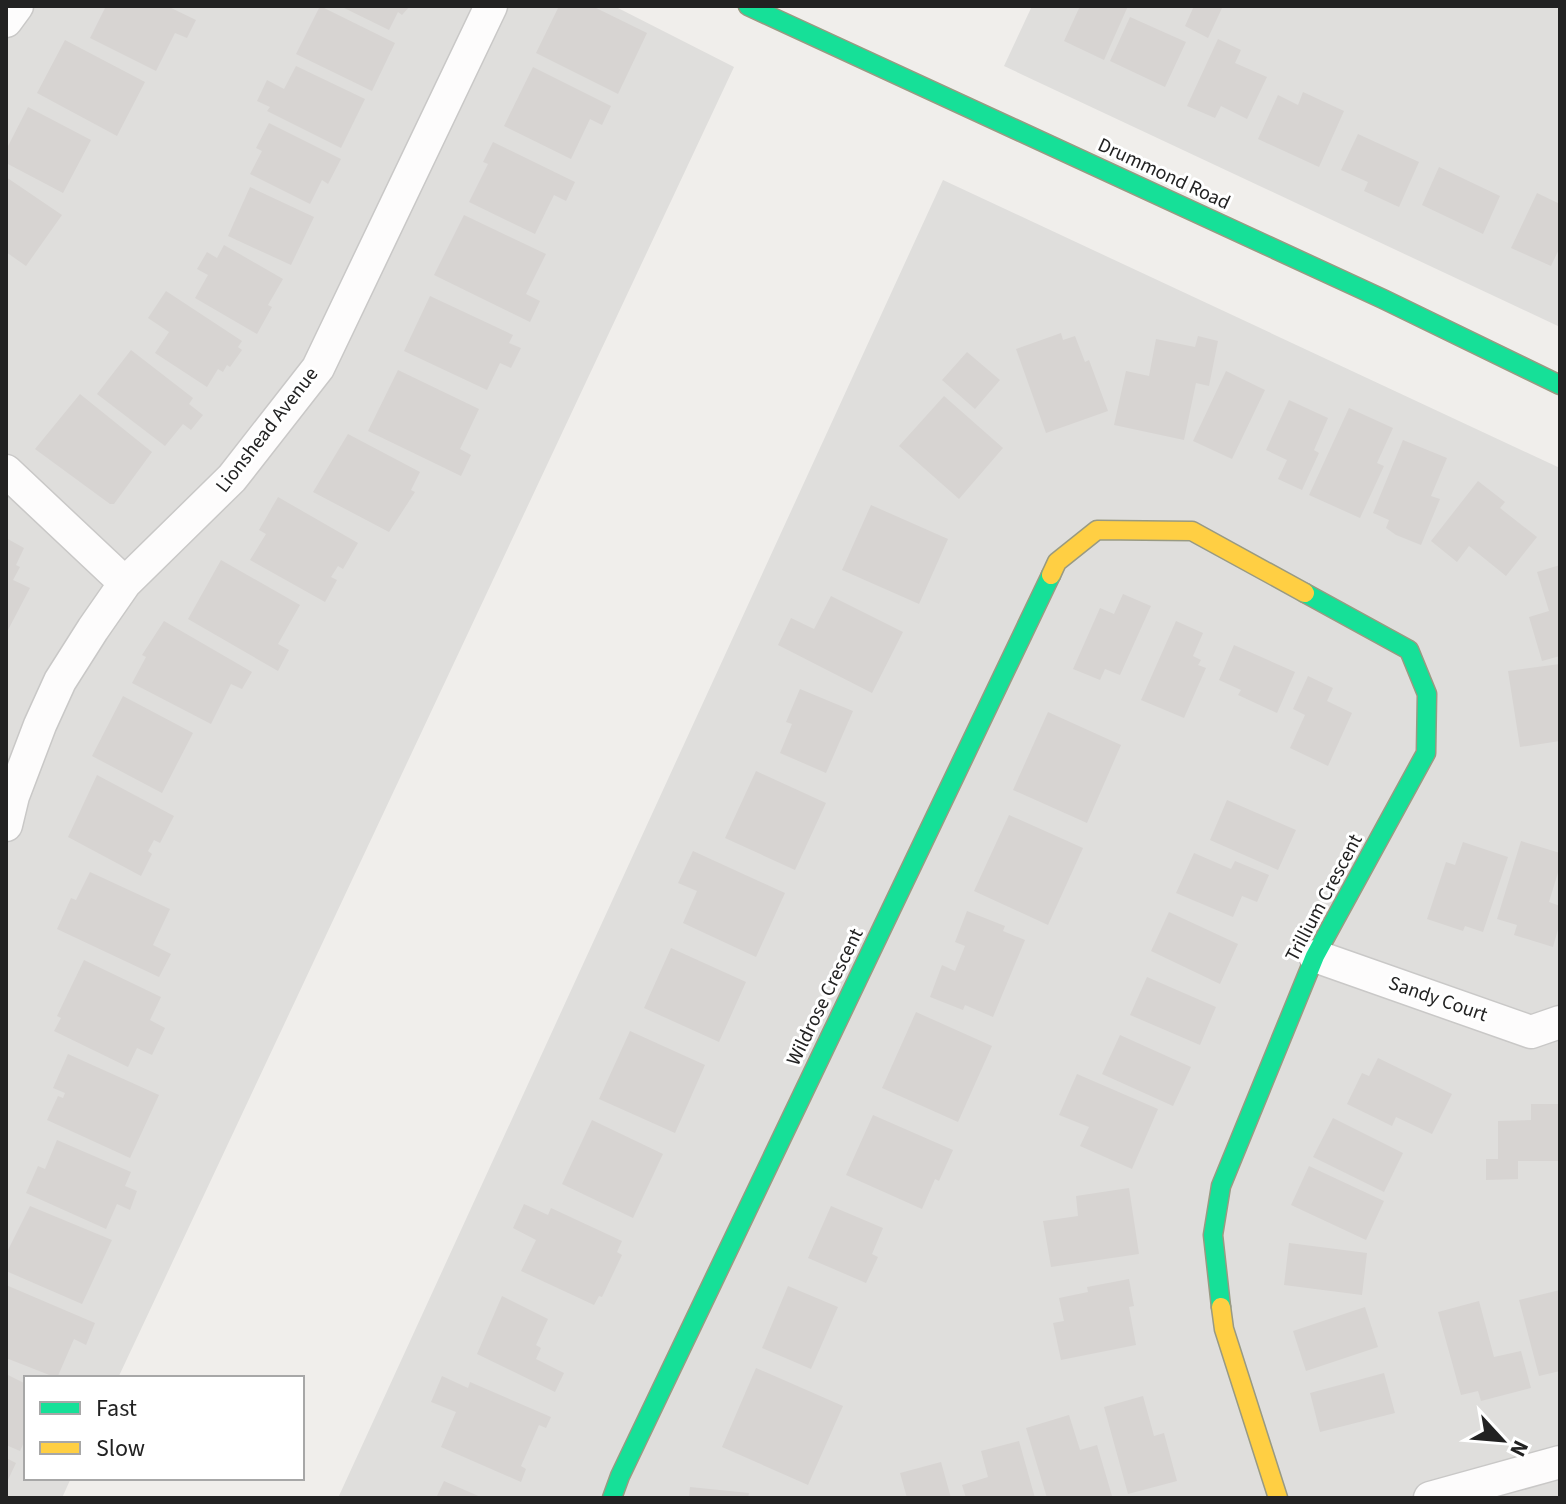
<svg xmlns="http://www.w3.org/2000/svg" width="1566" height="1504" viewBox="0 0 1566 1504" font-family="'Source Sans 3',sans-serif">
<rect width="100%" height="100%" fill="#f0eeeb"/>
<path fill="#dfdedc" d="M6,6H614L734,67L118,1378H26V1478H71L62,1498H6Z
M1032,6H1560V327L1004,66Z
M943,180L1560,468V1498H338Z"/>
<path fill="#d7d4d2" d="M106,6H167L196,20L187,38L175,33L156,71L90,38Z
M320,6L395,43L372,91L296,54Z
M340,6H410L402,15L398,12L389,30Z
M559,6H592L647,33L618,94L536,53Z
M1080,6H1128L1104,60L1064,41Z
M1194,6H1223L1208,38L1185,26Z
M1130,17L1186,42L1165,87L1110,61Z
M1218,39L1241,50L1235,63L1267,77L1247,119L1221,106L1215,118L1187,106Z
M65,40L145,82L117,136L37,93Z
M296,66L365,99L341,148L267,111L270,107L257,101L267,80L284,89Z
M533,67L611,106L602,125L590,119L571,159L504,126Z
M1303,92L1344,111L1319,167L1258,139L1278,95L1298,105Z
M28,107L91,140L63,193L6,163V150Z
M269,123L341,159L328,184L322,180L310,204L250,174L262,151L256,148Z
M1358,134L1419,162L1399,207L1364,191L1368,182L1341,170Z
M493,142L575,182L566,201L554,195L535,234L469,202L488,164L483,162Z
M1439,167L1500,196L1483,234L1422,205Z
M6,177L62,215L26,266L6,252Z
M250,187L314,217L291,265L228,236Z
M1537,193L1560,204V247L1551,266L1511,248Z
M464,215L546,254L526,294L540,301L530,322L434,275Z
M224,245L283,279L268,305L272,307L257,334L195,298L208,275L197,269L207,252L217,258Z
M166,291L242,341L238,347L242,350L230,367L227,365L223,372L218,369L207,387L155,353L169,332L148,318Z
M430,296L513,335L509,343L521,348L511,368L500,363L487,390L404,351Z
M1061,333L1063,340L1075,336L1085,362L1089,360L1108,411L1046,433L1016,349Z
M1198,336L1218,341L1209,386L1196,383L1184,440L1114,425L1126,371L1149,376L1156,339L1195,347Z
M131,350L193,398L189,404L203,415L191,430L183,424L165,446L97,394Z
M967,352L1000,380L975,409L942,380Z
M398,370L479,409L460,449L471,455L461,476L368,431Z
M1226,371L1265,390L1232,459L1193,441Z
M80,394L152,452L114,504H110L35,449Z
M944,396L1003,448L959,499L899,446Z
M1289,400L1328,418L1314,450L1319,453L1302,490L1278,479L1287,460L1266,450Z
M1349,408L1393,428L1377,463L1384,466L1360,518L1309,495Z
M348,434L420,472L411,490L415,492L389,532L313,492Z
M1403,440L1447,458L1431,496L1440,499L1421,545L1396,535L1386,528L1389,520L1373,513Z
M1478,481L1505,502L1500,508L1537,537L1506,576L1469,546L1457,562L1431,541Z
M278,497L358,543L343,569L338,566L331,577L337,580L325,602L250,560L266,534L259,530Z
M871,505L948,539L919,604L842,570Z
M6,538L24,548L16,565L20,567L13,580L30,588L8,630L6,629Z
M221,560L300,605L278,644L289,650L278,671L188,619Z
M1560,565V656L1542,661L1529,617L1549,611L1537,572Z
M1123,594L1151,606L1120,675L1105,669L1100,680L1073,669L1100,608L1114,614Z
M831,596L903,632L872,693L778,645L791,618L814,629Z
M164,621L252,672L242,689L231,684L211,724L132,683L146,657L142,655Z
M1176,621L1203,633L1193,656L1201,660L1198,665L1206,668L1184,718L1141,700Z
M1234,645L1295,672L1277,713L1238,695L1241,690L1219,680Z
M1560,664V741L1520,747L1508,671Z
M1308,676L1333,688L1327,701L1352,713L1328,766L1290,748L1305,715L1293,709Z
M800,689L853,711L826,773L780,753L792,724L786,722Z
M123,696L193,733L162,793L92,756Z
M1048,712L1121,745L1087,823L1013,790Z
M756,771L826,803L795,870L725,838Z
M97,775L174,816L160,843L154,840L148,851L152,854L141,876L68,837Z
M1227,800L1296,830L1278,870L1210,840Z
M1009,815L1083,848L1048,925L974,891Z
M1521,841L1560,853V866L1549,902L1560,906V922L1553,947L1514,935L1517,925L1497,919Z
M1463,842L1508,857L1483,932L1465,926L1463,931L1427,919L1446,862L1455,865Z
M693,851L785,893L756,957L683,923L697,891L678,883Z
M1194,853L1231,869L1235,861L1269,875L1257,902L1242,896L1233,917L1176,893Z
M90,872L170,909L153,945L171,954L159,977L57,929L71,898L76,900Z
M967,911L1005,926L1003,931L1025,940L993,1017L965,1005L963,1010L930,997L942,965L955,971L965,946L955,942Z
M1169,912L1238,944L1220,984L1151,951Z
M671,948L746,982L719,1042L644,1008Z
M84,960L161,997L150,1020L165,1028L152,1055L137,1048L128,1067L54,1031L61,1018L57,1016Z
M1147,977L1216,1007L1200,1045L1130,1015Z
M916,1012L992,1046L958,1122L882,1088Z
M630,1031L705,1065L675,1133L599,1099Z
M1120,1035L1191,1067L1173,1106L1102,1074Z
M68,1054L159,1095L130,1158L47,1120L58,1096L63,1098L65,1093L53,1088Z
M1378,1058L1452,1094L1432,1134L1396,1117L1392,1126L1347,1104L1362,1073L1369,1076Z
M1077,1074L1158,1109L1132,1169L1080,1146L1089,1127L1059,1115Z
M1531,1104H1560V1161H1518V1179L1486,1180V1159H1498V1121L1531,1120Z
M873,1115L953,1150L939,1181L935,1179L922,1209L846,1175Z
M1333,1118L1403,1153L1384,1192L1313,1157Z
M592,1120L663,1154L633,1218L562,1184Z
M57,1140L131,1172L125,1186L137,1191L130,1210L117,1204L106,1229L26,1193L38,1166L45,1169Z
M1309,1166L1384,1201L1366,1240L1291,1205Z
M1129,1188L1139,1254L1051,1267L1043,1221L1078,1216L1076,1196Z
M524,1204L548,1215L551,1208L622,1241L617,1252L622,1255L602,1297L599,1296L594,1305L521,1271L536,1240L513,1228Z
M30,1206L112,1240L82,1304L6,1271V1254Z
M831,1206L883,1228L872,1254L878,1257L866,1283L808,1258Z
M1289,1243L1367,1253L1362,1295L1284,1285Z
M1129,1279L1134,1306L1129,1307L1136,1345L1061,1360L1053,1323L1064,1321L1059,1298L1088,1292L1087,1287Z
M6,1285L95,1323L86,1345L74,1339L57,1378L6,1358Z
M788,1286L838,1307L811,1369L762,1348Z
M1560,1290V1371L1539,1376L1519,1300Z
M502,1296L548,1319L536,1345L541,1348L536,1359L564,1373L555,1392L477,1354Z
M1479,1301L1494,1357L1521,1351L1531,1388L1481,1401L1478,1391L1461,1395L1438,1312Z
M1365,1307L1378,1347L1306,1371L1293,1331Z
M756,1368L843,1406L808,1485L722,1447Z
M1384,1373L1395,1413L1320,1432L1310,1393Z
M6,1374L26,1384V1438L20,1451L6,1445Z
M442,1376L468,1388L470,1382L551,1417L546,1428L539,1425L521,1466L526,1469L521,1482L441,1447L456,1412L431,1402Z
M1143,1396L1154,1436L1164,1433L1177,1481L1128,1494L1104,1407Z
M1069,1415L1080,1450L1097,1445L1112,1496L1104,1498H1047L1026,1428Z
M1019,1441L1035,1498H966L962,1485L988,1477L981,1451Z
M6,1458L16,1463L6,1484Z
M941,1462L951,1498H907L900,1473Z
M444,1481L483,1498H436Z
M690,1487L749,1493L748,1498H689Z"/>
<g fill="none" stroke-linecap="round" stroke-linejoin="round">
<g stroke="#c9c8c7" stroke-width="35">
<path id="street" d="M6,21L17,6
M6,471L125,583
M6,825L13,796L40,725L60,681L93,629L125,583L232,478L318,368L491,6
M1315,956L1531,1032L1560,1022
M1430,1498L1560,1462"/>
</g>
<g stroke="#999a82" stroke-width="21">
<path id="fast" d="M748,6L1383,299L1560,385
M1221,1307L1213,1235L1221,1186L1315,956L1426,753L1427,694L1409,650L1305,593
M612,1498L620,1476L1051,575"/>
</g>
<g stroke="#999a82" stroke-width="21">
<path id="slow" d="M1051,575L1057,562L1097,530L1192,531L1305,593
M1221,1307L1224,1329L1278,1498"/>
</g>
<use href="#street" stroke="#fdfcfc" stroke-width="32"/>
<use href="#fast" stroke="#16e098" stroke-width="18"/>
<use href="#slow" stroke="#ffcf43" stroke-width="18"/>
</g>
<g text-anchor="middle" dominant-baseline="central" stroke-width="6" stroke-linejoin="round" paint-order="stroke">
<g font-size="20" fill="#222" stroke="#fff">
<text transform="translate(1164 174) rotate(25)">Drummond Road</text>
<text transform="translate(267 430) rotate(-52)">Lionshead Avenue</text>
<text transform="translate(1324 898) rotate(-62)">Trillium Crescent</text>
<text transform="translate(825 997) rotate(-64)">Wildrose Crescent</text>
<text transform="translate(1438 999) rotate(19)">Sandy Court</text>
</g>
</g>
<rect width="1566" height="1504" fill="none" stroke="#222222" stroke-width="16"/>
<rect x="24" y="1376" width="280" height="104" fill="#ffffff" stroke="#a7a7a7" stroke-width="2"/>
<rect x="40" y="1402" width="40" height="12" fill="#16e098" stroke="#a7a7a7" stroke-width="2"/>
<text x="96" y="1416" font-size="24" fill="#222222">Fast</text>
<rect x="40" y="1442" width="40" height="12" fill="#ffcf43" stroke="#a7a7a7" stroke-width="2"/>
<text x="96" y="1456" font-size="24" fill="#222222">Slow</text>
<g transform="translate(1502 1440) rotate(116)" stroke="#ffffff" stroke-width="6" paint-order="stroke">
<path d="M0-6L14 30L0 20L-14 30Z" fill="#222222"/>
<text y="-12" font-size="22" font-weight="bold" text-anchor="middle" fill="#222222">N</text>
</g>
</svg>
